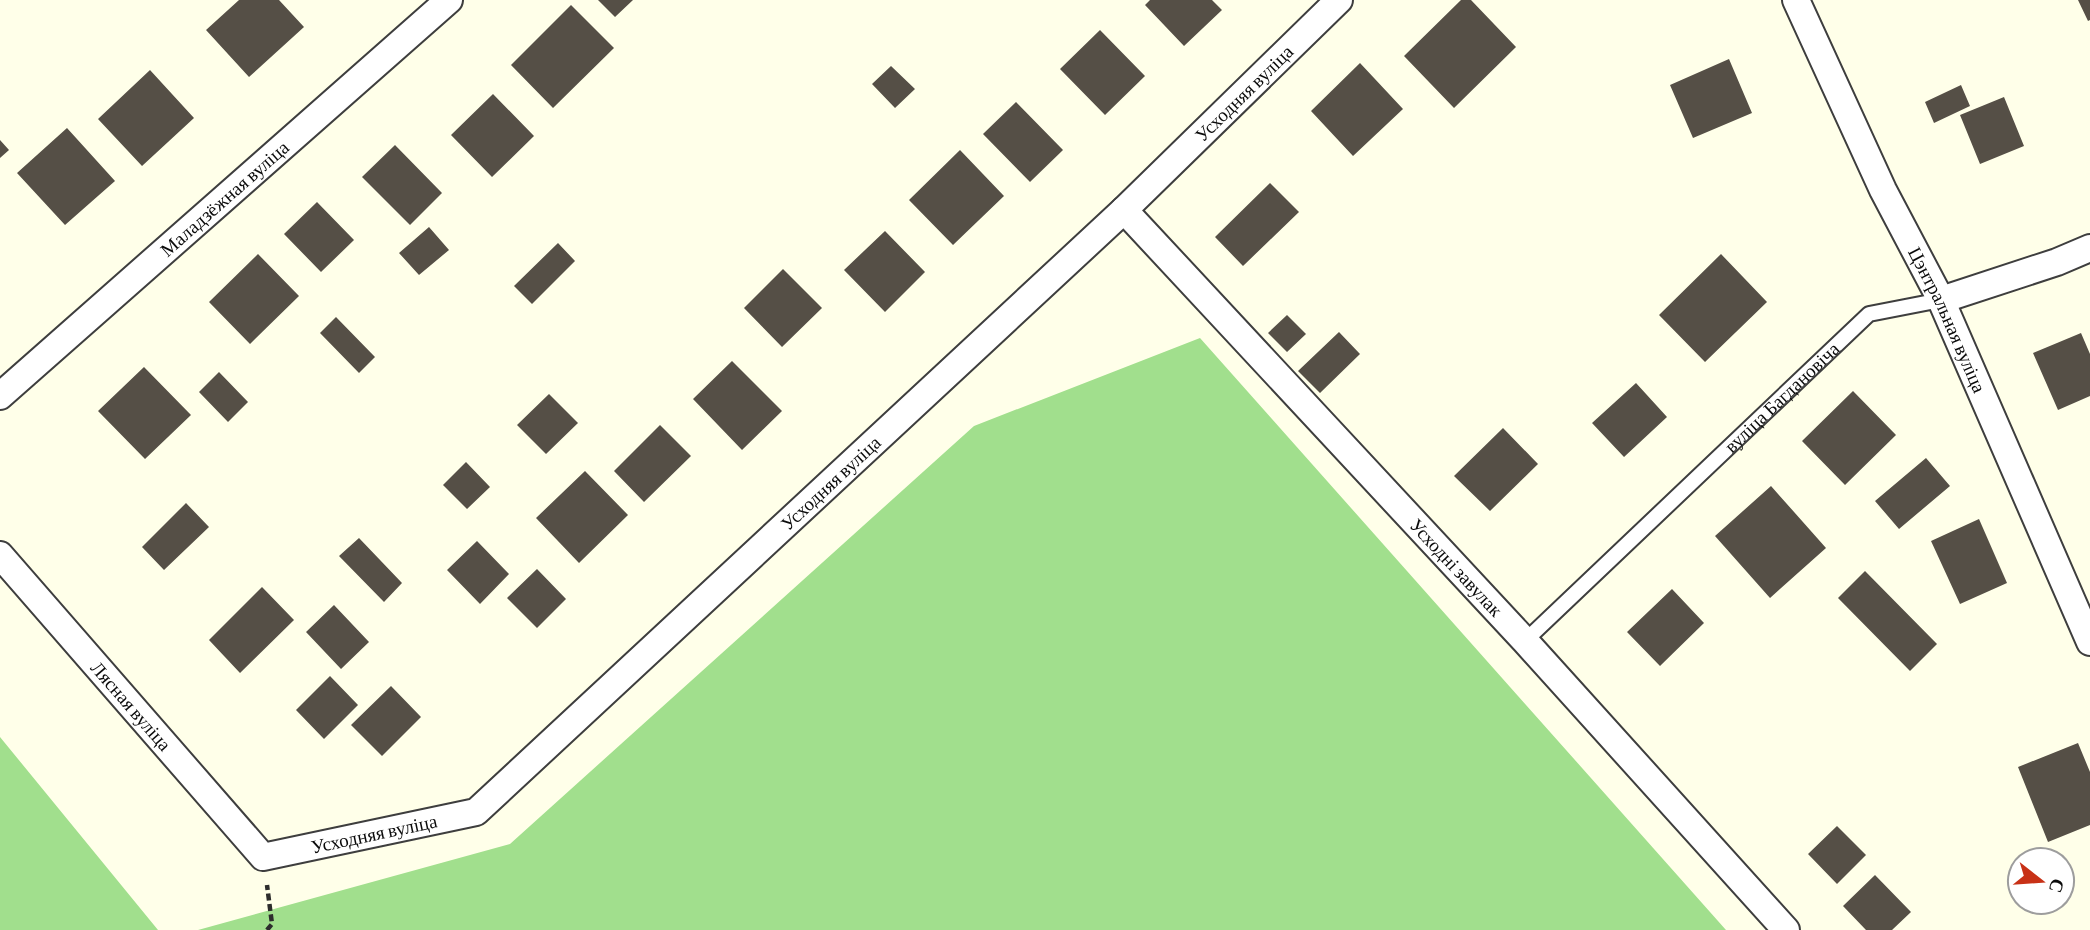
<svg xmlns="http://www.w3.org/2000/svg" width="2090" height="930" viewBox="0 0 2090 930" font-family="'Crimson Pro',serif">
<rect width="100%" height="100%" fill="#ffffe9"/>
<path fill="#a1df8d" d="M1200,338L1726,930H198L510,844L974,426Z
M0,737L158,930H0Z"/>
<path fill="#554f46" d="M239,0H279L304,27L249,77L206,30Z
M598,0H633L615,17Z
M1150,0H1212L1222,10L1184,46L1145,5Z
M1461,0H1471L1516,47L1454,108L1404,56Z
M2078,0H2090V20L2088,21Z
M571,5L614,48L553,108L511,65Z
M1100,30L1145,76L1105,115L1060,69Z
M1729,59L1752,113L1693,138L1670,85Z
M1360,63L1403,109L1353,156L1311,111Z
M891,66L915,89L895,108L872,84Z
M150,70L194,118L142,166L98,119Z
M1961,85L1970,106L1934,123L1925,102Z
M493,94L534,136L492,177L451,135Z
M2004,97L2024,146L1980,164L1960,115Z
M1016,102L1063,150L1030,182L983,134Z
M67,128L115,181L65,225L17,173Z
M0,140L9,150L0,158Z
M395,145L442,193L410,225L362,177Z
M960,150L1004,196L953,245L909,200Z
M1270,183L1299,212L1243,266L1215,237Z
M317,202L354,240L321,272L284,234Z
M429,227L449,250L419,275L399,253Z
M885,231L925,272L885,312L844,270Z
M558,243L575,261L532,304L514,286Z
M258,254L299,296L250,344L209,302Z
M1721,254L1767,302L1705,362L1659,315Z
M783,269L822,308L782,347L744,308Z
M1287,315L1306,334L1287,352L1268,333Z
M336,317L375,357L359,373L320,333Z
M1339,332L1360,354L1320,393L1298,371Z
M2081,333L2090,354V396L2058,410L2033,353Z
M732,361L782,411L742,450L693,399Z
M144,367L191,415L145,459L98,411Z
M219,372L248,402L228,422L199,392Z
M1636,383L1667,417L1624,457L1592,423Z
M1853,391L1896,435L1845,485L1802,441Z
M549,394L578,423L546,454L517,425Z
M660,425L691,456L644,502L614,471Z
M1503,428L1538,464L1490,511L1454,476Z
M1926,458L1950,486L1899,529L1875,501Z
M466,462L490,487L467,509L443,485Z
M585,471L628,515L579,563L536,518Z
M1771,486L1826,548L1770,598L1715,536Z
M186,503L209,527L164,570L142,547Z
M1979,519L2007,583L1960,604L1931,541Z
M359,538L402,583L384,602L339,556Z
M477,541L509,574L480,604L447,570Z
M537,569L566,599L537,628L507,598Z
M1865,571L1937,644L1910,671L1838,598Z
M262,587L294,620L240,673L209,640Z
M1672,589L1704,623L1660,666L1627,632Z
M334,605L369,642L341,669L306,632Z
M330,676L358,705L324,739L296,710Z
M391,686L421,717L382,756L351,725Z
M2078,743L2090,772V825L2048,842L2018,767Z
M1837,826L1866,855L1837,884L1808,854Z
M1875,875L1911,912L1892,930H1866L1843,906Z"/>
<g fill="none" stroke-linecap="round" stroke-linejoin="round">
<g stroke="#3e3e3e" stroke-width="18">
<g id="service">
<path id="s1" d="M1525,641L1869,314L1941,300"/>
</g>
</g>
<g stroke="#3e3e3e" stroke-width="30">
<g id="minor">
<path id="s2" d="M1796,0L1883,190L1941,300L2090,642"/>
<path id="s3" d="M1124,210L1525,641L1786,930"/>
<path d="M1941,300L2057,262L2090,248"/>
<path id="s4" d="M0,396L449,0"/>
<path id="s5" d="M0,555L263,857L476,812L1124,210L1339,0"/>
</g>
</g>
<path stroke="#2d2d2d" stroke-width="4.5" stroke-dasharray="7 3.5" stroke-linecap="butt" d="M267,930L272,924L267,885"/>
<use href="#service" stroke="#fff" stroke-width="14"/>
<use href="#minor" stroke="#fff" stroke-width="26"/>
</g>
<g text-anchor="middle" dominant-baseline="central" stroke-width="7" stroke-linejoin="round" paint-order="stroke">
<g font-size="19" fill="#0b0b0b" stroke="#fff">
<text stroke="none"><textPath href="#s5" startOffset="1670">Усходняя вуліца</textPath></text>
<text stroke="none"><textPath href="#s4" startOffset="299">Маладзёжная вуліца</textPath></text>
<text stroke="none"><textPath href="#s2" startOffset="354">Цэнтральная вуліца</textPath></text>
<text stroke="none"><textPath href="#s1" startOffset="354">вуліца Багдановіча</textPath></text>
<text stroke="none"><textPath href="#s5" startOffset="1102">Усходняя вуліца</textPath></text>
<text stroke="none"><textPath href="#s3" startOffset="488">Усходні завулак</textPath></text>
<text stroke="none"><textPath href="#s5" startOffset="200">Лясная вуліца</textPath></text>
<text stroke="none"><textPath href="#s5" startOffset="514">Усходняя вуліца</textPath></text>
</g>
</g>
<g transform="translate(2041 881) rotate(107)"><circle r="33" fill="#ffffff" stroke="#9d9d9d" stroke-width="2"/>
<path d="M0-5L12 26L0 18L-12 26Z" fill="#c83116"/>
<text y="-10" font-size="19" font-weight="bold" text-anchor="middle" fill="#0b0b0b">С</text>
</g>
</svg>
